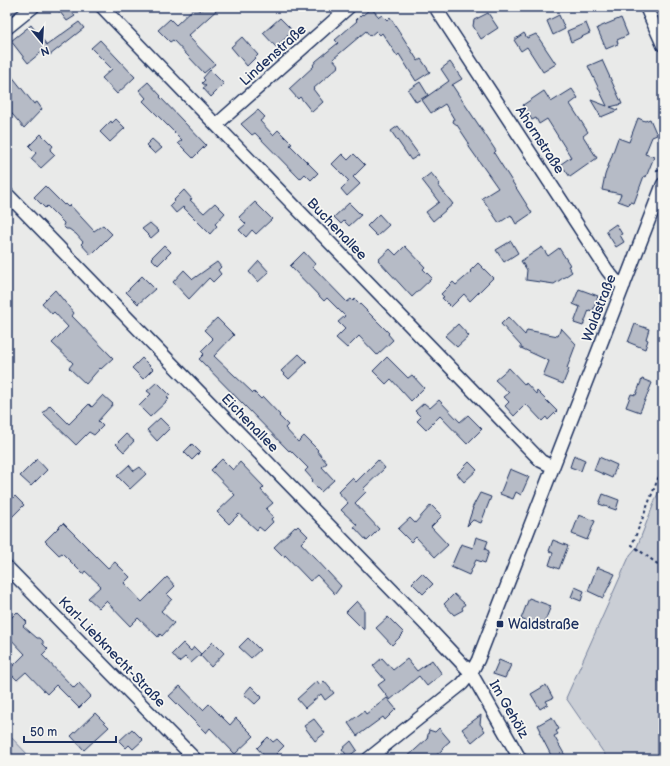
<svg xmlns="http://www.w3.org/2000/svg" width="670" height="766" viewBox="0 0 670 766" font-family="'Balsamiq Sans',sans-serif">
<rect width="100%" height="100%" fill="#e9eae9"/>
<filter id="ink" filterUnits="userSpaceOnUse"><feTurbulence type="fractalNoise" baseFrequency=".025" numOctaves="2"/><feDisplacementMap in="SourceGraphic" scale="8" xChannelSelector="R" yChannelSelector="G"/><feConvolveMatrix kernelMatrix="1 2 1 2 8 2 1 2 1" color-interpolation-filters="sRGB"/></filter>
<g filter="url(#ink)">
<path fill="#caced5" stroke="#727e9a" d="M663,480V759H608L566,698L630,555L637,547Z
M7,733L32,759H7Z"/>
<path fill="#b6bbc6" stroke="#1b2f5e" d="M56,7H68L75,16L67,21Z
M195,7L200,11L204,7H220L188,36L215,64L204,73L173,40L170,42L158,30L170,19L176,25Z
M371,8L379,17L382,15L387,20L390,17L418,61L421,59L430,72L416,81L399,54L397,56L382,33L380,35L376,31L370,36L366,31L333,59L339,66L313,89L323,102L312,112L300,97L298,99L289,89L314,66L313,65L316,61L338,43L335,40L357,21L356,20L362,14L363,15Z
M488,13L498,28L481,39L473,26L474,20Z
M559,15L565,29L553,35L547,21Z
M280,18L292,30L287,35L288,36L276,47L263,33Z
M621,18L628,35L617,40L618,44L606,49L597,28Z
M79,22L84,28L50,55L45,49L28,63L11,41L31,25L47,45Z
M586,23L590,33L571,42L567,31Z
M524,33L527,38L536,34L556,64L543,72L527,47L521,51L514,40Z
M242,37L258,55L247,66L231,47Z
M100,40L135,77L117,94L102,78L112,69L91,48Z
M602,60L622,104L610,107L618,110L601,117L591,100L607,106L588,66Z
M450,62L462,79L452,85L496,151L494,153L532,213L516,224L511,215L499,223L482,198L498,188L467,144L469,143L457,125L453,122L454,119L445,104L431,113L422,100L449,81L441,69Z
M7,70L34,104L37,102L42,109L24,128L7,108Z
M210,70L224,84L211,97L203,88L206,86L202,83L205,80L203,78Z
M148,82L161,96L160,97L206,145L193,158L178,143L182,140L143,101L146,98L139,90Z
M420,82L428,95L416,102L408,90Z
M572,89L578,98L570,104L588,132L583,136L597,158L570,177L561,164L571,157L547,119L539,124L536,118L532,120L523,105L544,91L551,102Z
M258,110L265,117L260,121L273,135L278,130L292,144L290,145L318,173L311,180L305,174L300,179L255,133L252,135L241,124Z
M638,118L645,121L650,119L657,135L652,137L645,154L654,157L646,177L644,176L634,203L630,202L629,205L618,201L621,194L602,190L605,175L618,138L629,142Z
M116,119L125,128L110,142L100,132L111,121L112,123Z
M398,126L419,155L411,160L391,131Z
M41,134L53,146L50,150L55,155L41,168L31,159L36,153L29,146Z
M152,139L162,148L155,154L146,145Z
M342,154L348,160L354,154L365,165L353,177L360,184L347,196L341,189L349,181L332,164Z
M431,173L440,184L438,185L453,204L433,221L426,212L439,202L422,180Z
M45,186L64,205L65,204L68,207L70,205L94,231L103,225L112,234L91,255L81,244L83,242L76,234L69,229H66L63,226L64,223L47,206L45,208L34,197Z
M184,190L192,199L190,200L204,213L215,203L225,213L215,224L217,226L210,234L183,207L176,213L170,206L175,201L174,200Z
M255,202L272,219L256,234L252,230L246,237L239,230L246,224L239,217Z
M349,203L361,215L349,226L344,221L341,224L334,217Z
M379,214L389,225L377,236L367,226Z
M150,223L159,231L151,238L142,229Z
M616,224L622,234L620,235L624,242L616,247L606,231Z
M511,241L518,253L504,262L496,250Z
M164,245L171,252L158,265L151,258Z
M405,246L425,267L423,269L432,278L412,297L378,260L390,249L396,255Z
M542,247L548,256L559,248L570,265L568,266L572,272L554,284L526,280L527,270L521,261Z
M304,252L315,264L313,267L347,302L351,299L353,301L355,299L389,333L388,334L393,340L377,355L359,336L347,348L336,338L345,329L338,322L345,316L327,298L324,301L290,266Z
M259,261L269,272L258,282L249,272Z
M217,262L221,267L218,270L221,274L213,282L209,278L189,299L173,282L184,270L193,279Z
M478,263L493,278L470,301L464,294L451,307L442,298L444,297L441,294L453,282L456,285L471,272L470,271Z
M142,276L155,289L138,304L126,292Z
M579,289L598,296L593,311L589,310L583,326L574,323L580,307L573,304Z
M55,290L74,313L72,316L113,358L101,369L100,368L86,384L69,368L73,363L52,343L68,327L54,312L52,314L42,303Z
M508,317L525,335L527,330L558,336L561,328L576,344L567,368L569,369L563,384L543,376L549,361L521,348V346L501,324Z
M217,318L234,335L214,356L253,393L254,392L261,399L263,397L280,415L279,416L288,425L285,428L298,442L304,436L318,450L317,451L327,463L322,467L334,480L321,492L311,482L313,480L305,471L308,468L290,450L289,451L199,359L204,354L201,351L213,339L204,330Z
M458,324L469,336L457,347L445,336Z
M635,324L649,329L646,339L648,340L645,349L628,342Z
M299,354L307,362L289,379L281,371Z
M387,357L408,378L412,375L424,388L411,401L391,379L386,384L373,371Z
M142,358L153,369L143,379L132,368Z
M509,368L525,385L526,383L536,394L537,391L557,411L548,420L546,417L542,421L526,404L514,416L505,406L509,402L504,397L509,393L495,380Z
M642,379L652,383L640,412L626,407L631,394L636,395Z
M157,382L170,395L167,398L169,399L150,417L139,406L151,394L147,391Z
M103,395L113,404L98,421L103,426L94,435L89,432L76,445L43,413L50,405L69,424L89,404L92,407Z
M439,400L460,422L468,415L482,429L467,444L440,416L426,430L417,421L421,417L415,411L424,403L430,408Z
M160,418L170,428L157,441L147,430Z
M126,434L134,441L124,452L116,444Z
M192,444L200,452L192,460L184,452Z
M574,455L585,460L581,471L570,467Z
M599,457L617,465L612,478L594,470Z
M37,459L47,470L31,486L20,476Z
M222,459L233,470L240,462L264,487L261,490L273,503L266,509L273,517L271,519L273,522L264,531L259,527L257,530L239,514L229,524L217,512L235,495L211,470Z
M378,460L385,468L363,489L366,492L355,503L379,529L367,541L354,527L357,525L341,510L348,503L338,492L352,478L356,482Z
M469,462L477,470L464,482L457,474Z
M129,465L134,471L140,467L146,474L130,489L117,476Z
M510,469L529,477L521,495L516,492L513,499L500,494Z
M480,493L491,497L481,523L473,520L467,526L473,508H472Z
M603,494L619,500L616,510L599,504Z
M15,496L24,505L7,522V504Z
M431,505L442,516L431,527L448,545L435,557L416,537L411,542L398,529L410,518L415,523Z
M579,515L595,521L587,540L572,534Z
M63,523L108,568L115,562L130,577L124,583L142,602L167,577L175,586L167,594L172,599L161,611L174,623L162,636L160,634L158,637L138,618L130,626L106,601L99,608L88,598L101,586L85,571L83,574L62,553L59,555L45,541Z
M298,526L308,536L301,543L341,586L335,594L317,575L310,581L285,555L284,557L274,547L295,527L296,528Z
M476,537L488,541L485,549L489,551L485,563L476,560L469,575L451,567L461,544L473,548Z
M553,540L568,546L559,569L549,565L553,553L549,551Z
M597,567L615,574L603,598L588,591Z
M422,573L433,584L423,594L412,583Z
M575,587L584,591L581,601L571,597Z
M454,594L465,604L462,608L463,610L454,615L444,604Z
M529,598L551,606L542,628L521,619Z
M357,601L364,609V630L346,612Z
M17,612L27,622L23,626L37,638H40L43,641V644L48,649L42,655L74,688L79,683L91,696L79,708L56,685L47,694L26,672L17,680L8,671L25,654L7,635V622Z
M388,617L404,633L392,645L376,628Z
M248,638L260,650L251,658L239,647Z
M213,642L224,653L211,667L200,655Z
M183,643L191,651L194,647L201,654L191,663L185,657L179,662L172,654Z
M382,658L393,670L407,659L417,671L432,660L442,674L427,686L419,676L390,700L378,685L385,680L373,666Z
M499,660L511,665L505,678L493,674Z
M317,681L320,685L324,681L334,693L325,700L321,694L305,708L297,699Z
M546,685L553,698L546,701L548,704L540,709L531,694Z
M180,686L203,710L209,704L230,725L236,718L254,736L235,754L210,728L206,733L169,696Z
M251,686L262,697L255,704L244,694Z
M387,698L396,709L385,720L383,717L357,736L348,723L364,711L366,714Z
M95,713L109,727L84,750L71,736Z
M481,715L480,724L485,731L472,742L462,729Z
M552,717L559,729L556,731L558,734L554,736L567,759H553L539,732L541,731L538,725Z
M314,719L325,733L315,741L304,726Z
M439,728L450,741L443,747L442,750L432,759H405L427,739L429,730L435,732Z
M132,729L143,740L133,749L129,745L126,748L119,741Z
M268,737L273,742L277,739L284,746L276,754L281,759H267L257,748Z
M351,741L357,750L348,757L342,749Z"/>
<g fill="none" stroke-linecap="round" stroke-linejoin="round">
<g stroke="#1b2f5e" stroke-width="15">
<path id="minor" d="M102,7L541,461L553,467
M435,7L607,270L615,280L624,285
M646,7L663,45
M7,28L33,7
M216,125L349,7
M7,194L424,623L471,673L520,759
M7,567L195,759
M368,759L462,684L471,673L478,660L663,184"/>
</g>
<path stroke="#1b2f5e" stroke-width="2" stroke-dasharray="3 3" stroke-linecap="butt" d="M661,83L663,82
M656,170L663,172
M663,466L632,545L663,568"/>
<use href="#minor" stroke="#f6f6f2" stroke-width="12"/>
</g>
</g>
<rect fill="#1b2f5e" stroke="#f6f6f2" stroke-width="1.5" x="496" y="620" width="8" height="8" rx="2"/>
<g text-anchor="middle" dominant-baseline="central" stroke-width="3.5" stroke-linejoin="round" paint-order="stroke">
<g font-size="14" fill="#1b2f5e" stroke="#f6f6f2">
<text transform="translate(273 55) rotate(-42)">Lindenstraße</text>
<text transform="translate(540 140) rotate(57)">Ahornstraße</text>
<text transform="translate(337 229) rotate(46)">Buchenallee</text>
<text transform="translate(599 308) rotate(-69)">Waldstraße</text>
<text transform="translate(250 423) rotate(46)">Eichenallee</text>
<text transform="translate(112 652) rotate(46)">Karl-Liebknecht-Straße</text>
<text transform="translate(509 709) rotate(60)">Im Gehölz</text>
</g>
<g font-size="14" fill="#1b2f5e" stroke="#f6f6f2" text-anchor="start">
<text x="508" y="624">Waldstraße</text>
</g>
</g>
<rect width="670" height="766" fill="none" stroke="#f6f6f2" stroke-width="24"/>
<rect x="12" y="12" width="646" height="742" fill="none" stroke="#1b2f5e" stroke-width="1.5" filter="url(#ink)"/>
<g transform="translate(42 42) rotate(162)" stroke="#f6f6f2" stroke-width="3" paint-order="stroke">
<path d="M0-3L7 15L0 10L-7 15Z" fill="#1b2f5e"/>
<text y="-6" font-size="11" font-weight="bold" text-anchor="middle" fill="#1b2f5e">N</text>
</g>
<path d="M24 736v6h92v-6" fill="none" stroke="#1b2f5e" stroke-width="2"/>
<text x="30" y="736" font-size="12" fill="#1b2f5e" stroke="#f6f6f2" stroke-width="3" paint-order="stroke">50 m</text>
</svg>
